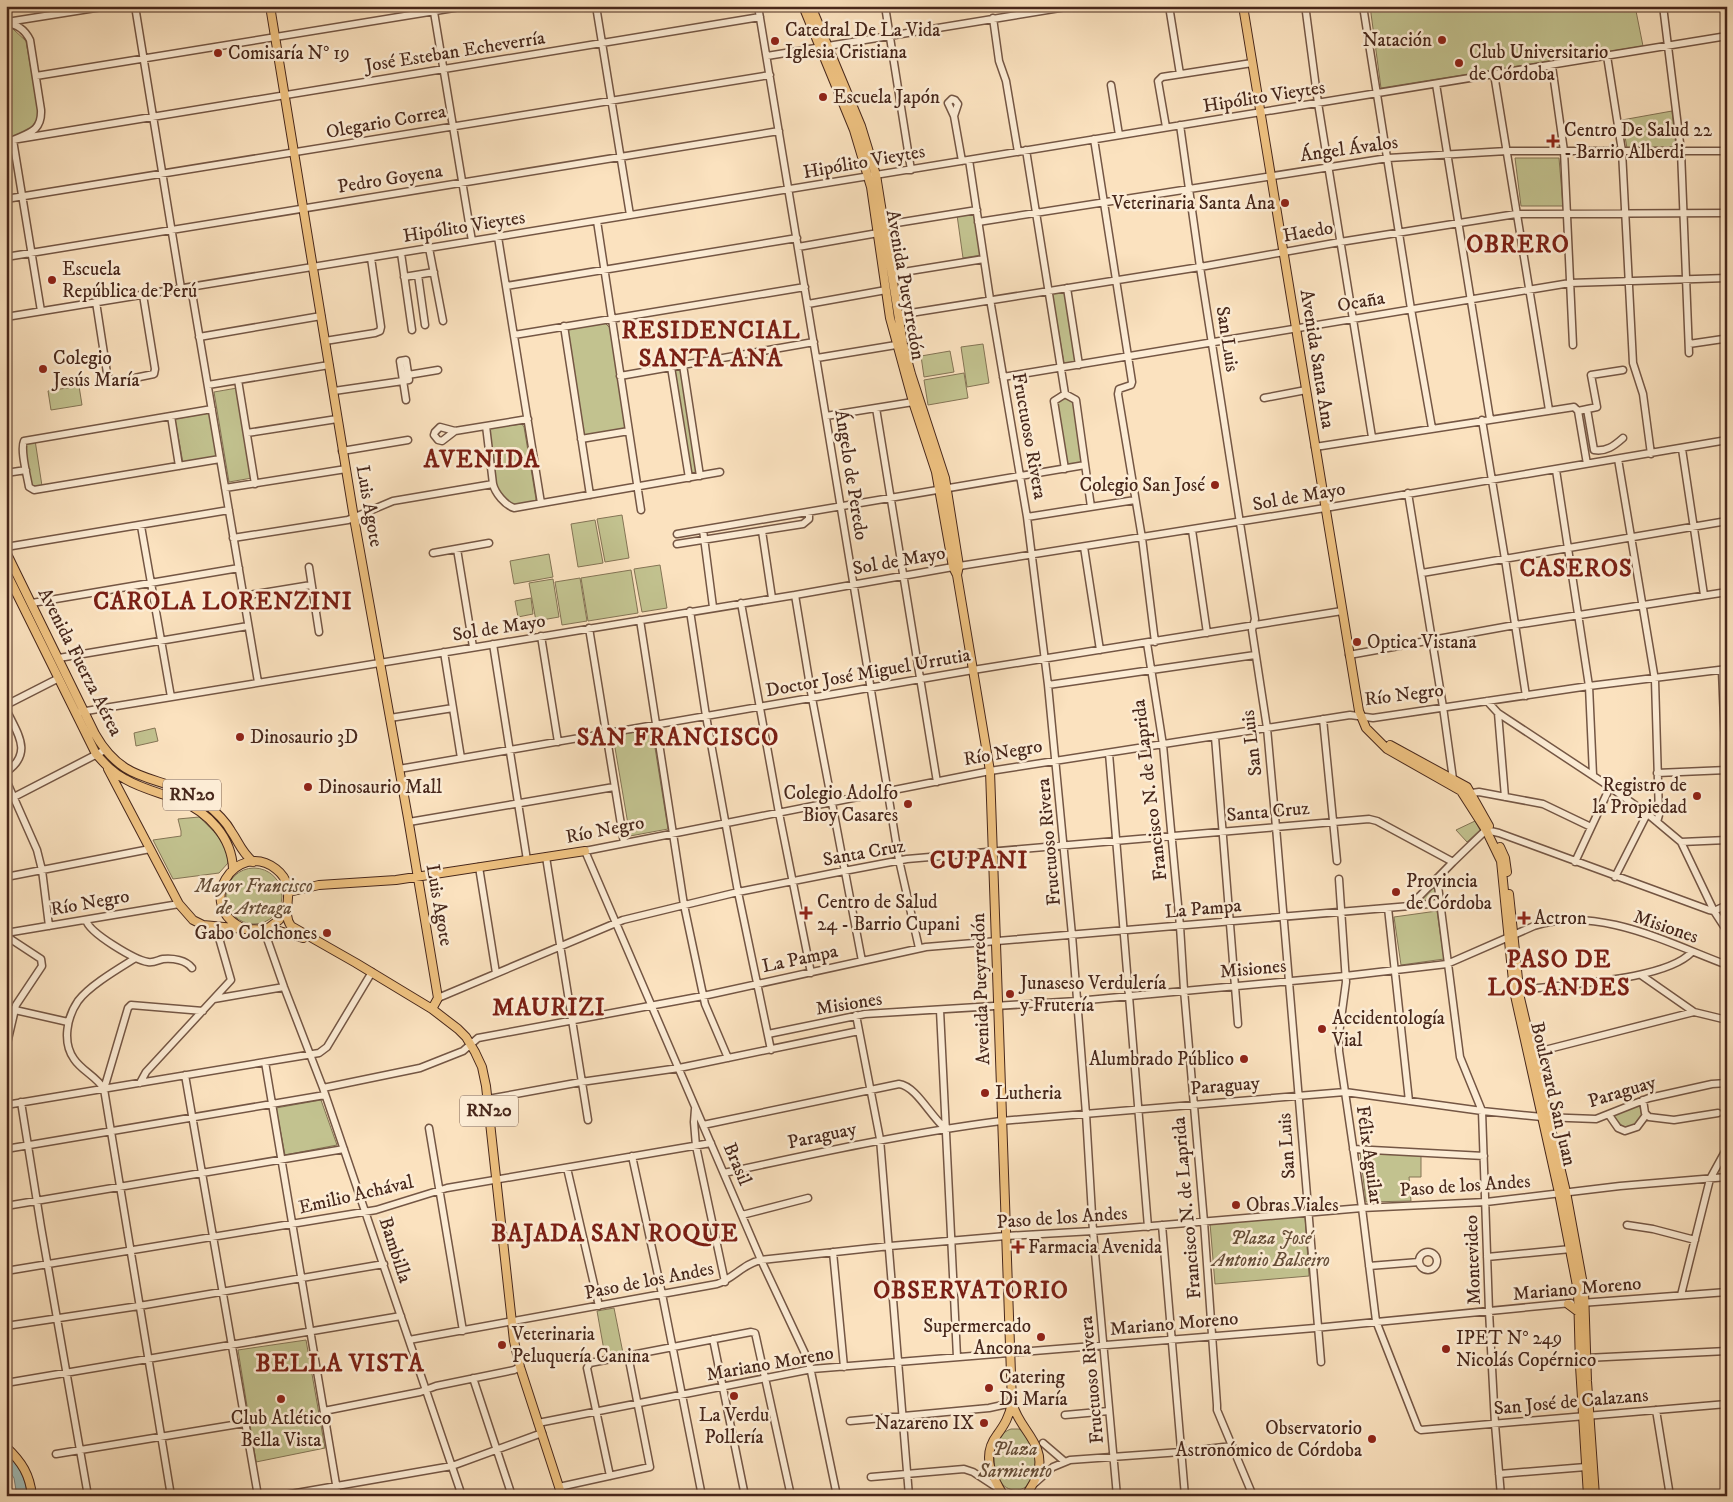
<svg xmlns="http://www.w3.org/2000/svg" width="1733" height="1502" viewBox="0 0 1733 1502" font-family="'IM FELL DW Pica',serif">
<rect width="100%" height="100%" fill="#fbe2bf"/>
<filter id="stains"><feTurbulence type="fractalNoise" baseFrequency=".004" numOctaves="4"/><feColorMatrix values="0 0 0 0 .2 0 0 0 0 .09 0 0 0 0 .02 0 0 0 .5 -.17"/></filter>
<radialGradient id="worn" r=".72"><stop offset=".6" stop-color="#630" stop-opacity="0"/><stop offset="1" stop-color="#630" stop-opacity=".3"/></radialGradient>
<path fill="#c2c28f" stroke="#847455" d="M1370,6H1635L1643,46L1381,88Z
M6,28L13,29L26,41L39,115C32,130 23,137 6,137Z
M1672,111L1676,147L1627,148L1622,120Z
M1515,158H1559L1563,206H1521Z
M974,213L981,255L963,258L957,215Z
M1065,290L1076,362L1064,364L1052,292Z
M605,323L611,329L626,430L583,436L567,330Z
M983,344L989,383L967,387L961,347Z
M950,351L954,372L924,377L921,356Z
M680,369L697,472L691,473L675,370Z
M964,373L968,398L928,405L924,380Z
M79,386L82,405L51,410L48,391Z
M237,388L252,478L229,482L214,392Z
M1066,396L1074,402L1084,465L1067,467L1056,402Z
M209,413L217,457L183,463L175,419Z
M522,424L524,427L536,499L534,502L514,506L511,505L493,484L487,433L491,428Z
M35,440L42,486L35,488L30,484L24,446L26,443Z
M622,515L629,558L605,562L597,519Z
M595,520L603,563L578,567L571,524Z
M549,554L553,577L514,584L510,561Z
M660,565L667,608L642,612L634,569Z
M631,570L638,613L588,621L581,578Z
M580,578L587,621L562,625L555,582Z
M553,579L559,617L536,621L529,583Z
M531,598L533,614L518,617L515,601Z
M155,728L158,741L136,746L134,733Z
M652,729L668,829L630,836L613,736Z
M199,817C211,828 229,845 228,863L219,873L173,879L153,840L181,836V831L178,819Z
M1475,821L1480,830L1467,842L1456,830Z
M226 896a28 28 0 1 1 56 0a28 28 0 1 1-56 0Z
M1435,885L1437,901L1418,902Z
M1437,911L1444,959L1401,965L1394,917Z
M321,1100L337,1145L285,1155L276,1108Z
M1639,1105C1645,1119 1639,1126 1624,1127L1620,1124L1613,1115Z
M1360,1152L1421,1155V1177H1409L1411,1201L1366,1202Z
M1305,1216L1309,1276L1215,1284L1210,1223Z
M614,1308L623,1353L605,1356L597,1311Z
M306,1340L325,1448L256,1462L238,1350Z
M1011,1429H1019L1028,1434C1030,1442 1036,1452 1037,1460C1038,1502 987,1502 995,1448C997,1439 1002,1432 1011,1429Z"/>
<path fill="#a0bcb8" stroke="#7c8079" d="M6,1454C20,1465 26,1479 27,1496H17L14,1478L6,1466Z"/>
<g fill="none" stroke-linecap="round" stroke-linejoin="round">
<g stroke="#745644" stroke-width="9">
<path id="minor" d="M135,6L181,288
M433,6L472,241
M596,6L630,215
M758,6L899,860L919,948
M885,6L911,170
M1169,6L1180,74
M1363,6L1411,309L1432,428
M1663,6L1681,151L1689,353
M1306,12L1318,103L1372,437
M993,18L999,61L1006,81L1018,152
M7,22L108,6
M6,23C18,24 25,30 30,40L41,110C42,131 29,133 13,140L41,311
M767,56L1072,6
M1607,56L1622,151L1633,363L1643,394L1651,454
M1552,66L1564,151L1573,345
M1494,74L1549,410
M36,76L466,6
M1436,84L1490,419
M1111,85L1119,135
M954,116L948,103L952,99L955,100L958,104L954,116L962,161
M1180,125L1200,267L1255,619L1252,630L1267,728L1276,827L1321,1362
M1166,127L1158,81L1162,77L1252,63
M1094,139L1132,382L1131,385L1119,389L1118,394L1142,538L1155,642
M6,141L760,17
M1026,150L1065,394
M969,160L990,299L1027,517L1048,685L1072,935L1086,1114L1093,1231L1117,1496
M6,199L770,75
M597,221L641,510
M978,222L1388,158L1507,151H1727
M884,225L977,210
M498,237L541,503
M798,247L878,233
M429,248L443,321
M401,253L412,330
M6,257L779,131
M891,274L984,259
M418,275L425,325
M404,277L434,272
M506,286L797,238
M191,287L258,682
M1067,288L1079,365
M96,302L107,373L110,381L115,382L154,374L155,369L143,295
M808,304L886,290
M898,315L1200,267L1340,242L1516,214L1727,213
M6,317L1727,36
M564,326L590,495
M514,335L805,287
M199,337L321,316
M325,341L375,333L380,331L381,327L371,258
M1689,344L1723,339
M817,358L902,344
M683,365L700,476
M671,367L689,478
M408,375L438,370
M620,376L814,342
M1003,377L1570,283L1727,278
M238,380L255,484
M208,385L329,365
M334,391L403,381L409,380L406,360L400,361L406,400
M1264,398L1306,390
M876,408L937,782
M212,409L24,441C20,450 27,475 29,487L34,490L220,459
M1587,409L1594,450C1606,452 1614,446 1623,438
M1578,411L1597,407L1591,375L1623,370
M171,416L179,466
M826,416L913,402
M1482,420L1505,559L1526,696
M486,426L493,484
M455,431L442,441L438,440L434,435L435,432L440,427L455,431L528,419
M247,433L337,419
M581,439L629,431
M1315,447L1574,407L1578,411L1587,464
M1682,449L1704,595
M342,451L408,440
M1618,459L1655,680L1659,815L1657,822
M1065,469L1054,401L1065,394L1076,400L1091,507
M1556,470L1589,686L1593,775
M6,473L26,470
M225,488L346,469
M1408,493L1443,707L1453,779
M1027,517L1135,500
M141,526L171,697
M703,530L713,607
M1192,530L1207,633
M762,531L772,598
M677,534L1085,465
M233,538L348,520L393,501L493,484C495,493 505,505 514,508L720,472
M677,544L803,524L809,519V512
M6,547L229,510
M1084,547L1100,650
M457,549L473,647
M433,553L489,543
M309,567L319,632
M1422,573L1727,521
M795,595L812,698L862,961
M243,596L311,585
M32,603L239,568
M741,603L779,813L811,973
M690,611L706,716L738,892L771,1050
M640,620L684,905L705,1004L728,1058
M589,628L624,843
M541,636L558,742
M1147,643L1163,745L1180,926L1184,990L1204,1222L1217,1405V1410L1253,1496
M493,644L527,860
M444,652L461,758
M1349,655L1515,625L1727,592
M59,658L248,626
M1722,670L1726,770
M1048,685L1255,655
M1487,701L1498,713L1610,787L1650,816L1681,842L1714,911L1727,931
M6,705L59,678
M6,709C17,733 34,753 6,772
M80,712L795,595L953,567L1325,508L1727,440
M1498,713L1505,797
M390,718L453,708
M1323,719L1337,861
M1215,737L1238,1024
M1109,753L1148,1227
M399,769L973,670L1342,611
M1657,773L1727,770
M6,780L37,850L42,870L49,926
M1472,793L1479,792L1543,804L1591,827
M14,797L105,750
M409,822L614,787
M1681,842L1727,840
M546,857L588,1120
M1575,862L1610,787
M479,867L496,973
M6,877L150,849
M1615,877L1647,814
M1437,878L1460,1057L1482,1111L1489,1311L1495,1424L1501,1496
M1339,879L1346,982L1339,1034V1051L1362,1208L1376,1321L1418,1428L1421,1430L1727,1404
M1410,906L1439,903
M1388,908L1409,1101
M86,920C89,933 135,960 148,962C154,963 158,960 163,959C173,958 186,960 192,968
M264,930L284,987L323,1088L462,1496
M6,933L179,904
M6,936L41,959L42,966L16,1005L6,1048
M134,959C118,969 89,986 78,1001C67,1017 62,1042 74,1059C82,1071 96,1076 104,1089L171,1496
M1641,975L1694,1012
M1515,991C1557,984 1664,982 1692,952
M438,998L623,920L738,892L844,871L907,859L1369,819L1377,821L1453,862
M214,999L284,987
M6,1008L68,1022
M940,1010L957,1357
M856,1015L880,1139L909,1496
M768,1034L865,1014L1077,1001L1345,976L1447,964L1534,926C1598,905 1668,943 1727,965
M1529,1054L1694,1012L1727,1020
M265,1062L338,1496
M185,1075L258,1496
M140,1083L146,1072L231,980L219,938L215,930L209,926
M323,1088L420,1068L463,1051L478,1038L703,996L926,947L1410,906L1453,862L1486,830L1499,833L1709,910L1714,911L1727,905
M104,1089L128,1008L131,1005L203,1011
M488,1099L581,1082L679,1068L859,1031
M1643,1100L1645,1113L1649,1117L1674,1120L1718,1113
M21,1102L41,1227L88,1496
M6,1105L319,1053L327,1047L372,972
M695,1109L694,1122L696,1146L725,1282
M1609,1115L1618,1128L1625,1131L1637,1127L1646,1115
M703,1125L899,1084C916,1086 931,1117 945,1128
M429,1128L463,1331
M6,1149L325,1095
M1353,1149L1484,1156
M632,1156L662,1294L702,1496
M567,1168L599,1306
M724,1173C816,1153 908,1133 1001,1121L1345,1092L1482,1111L1542,1117L1596,1119L1649,1098L1712,1084L1727,1083
M6,1206L344,1149
M742,1215L808,1198
M1162,1225L1185,1496
M1627,1225L1653,1229L1695,1240
M1419 1261a9 9 0 1 1 18 0a9 9 0 1 1-18 0Z
M833,1252L844,1367
M1487,1257L1571,1249
M1369,1266L1419,1262
M6,1271L376,1210L447,1188L711,1143
M1681,1295L1710,1179L1727,1148
M1581,1303L1727,1292
M6,1326L139,1306L384,1264
M713,1339L745,1496
M409,1340L717,1284C733,1279 744,1263 761,1260L890,1246L1006,1236L1093,1231L1362,1208L1486,1202L1620,1186L1727,1177
M1586,1358L1727,1351
M473,1378L512,1496
M6,1383L401,1316
M1656,1410L1670,1496
M324,1411L420,1392L436,1386L514,1370L520,1367
M1065,1415L1109,1411
M850,1421L989,1408L1012,1403
M538,1423L812,1369L1315,1328L1571,1303
M1043,1443L1064,1461
M56,1454L245,1423
M1499,1474L1586,1467
M610,1476L587,1368L590,1363L751,1332L755,1333L756,1337L791,1496
M871,1477L964,1469L973,1472L999,1489
M1035,1483L1053,1467L1070,1460L1181,1452L1232,1446
M559,1487L650,1467L628,1355
M279,1496L452,1466L542,1433
M837,1496L809,1362L761,1260L585,851L990,771L1350,715L1373,718L1589,686L1727,669"/>
</g>
<g stroke="#47271b" stroke-width="10">
<path id="major" d="M270,6L354,518L408,818L438,998L432,1009
M803,6L854,130L871,187L890,318L913,402L936,472L953,567L957,575L990,771L1012,1403C1009,1417 1005,1424 997,1435C981,1456 992,1477 1004,1496
M811,6L861,126L876,175L903,344L911,374L945,478L959,566L957,575
M1243,6L1359,711L1366,728L1387,749L1461,791L1486,830L1501,861L1514,991L1559,1193L1578,1291L1580,1366L1588,1496
M6,552L95,734C126,789 163,772 205,803C215,811 225,820 231,831C240,844 240,850 253,862
M6,572L96,754C105,764 113,773 125,779C142,789 161,793 179,800C208,812 232,837 233,869
M1390,745L1467,787L1489,826
M108,769L179,904L193,920L203,925L245,929L276,930L303,938
M1500,847L1505,858L1507,872
M289,892L319,885L396,880L585,851
M1509,894L1520,998L1566,1192L1584,1290L1587,1381L1595,1496
M245,929C192,907 236,838 276,869C300,888 279,910 291,926L356,963L432,1009L458,1029L466,1037L475,1052L482,1067L486,1086L514,1341L520,1367L562,1496
M267,929L279,920L286,908
M1568,1304L1580,1313
M1013,1405C1019,1429 1046,1444 1038,1472C1036,1481 1030,1488 1026,1496
M6,1447C22,1462 30,1475 32,1496"/>
</g>
<use href="#minor" stroke="#fcecd5" stroke-width="6"/>
<use href="#major" stroke="#eec180" stroke-width="8"/>
</g>
<g fill="#8f2418" stroke="#fcecd5" stroke-width="2">
<circle cx="1442" cy="40" r="5"/>
<circle cx="775" cy="41" r="5"/>
<circle cx="218" cy="53" r="5"/>
<circle cx="1459" cy="63" r="5"/>
<circle cx="823" cy="97" r="5"/>
<path d="M1550.5 133.5h5v5h5v5h-5v5h-5v-5h-5v-5h5z"/>
<circle cx="1285" cy="203" r="5"/>
<circle cx="52" cy="280" r="5"/>
<circle cx="43" cy="369" r="5"/>
<circle cx="1215" cy="485" r="5"/>
<circle cx="1357" cy="642" r="5"/>
<circle cx="240" cy="737" r="5"/>
<circle cx="308" cy="787" r="5"/>
<circle cx="1697" cy="796" r="5"/>
<circle cx="908" cy="804" r="5"/>
<circle cx="1396" cy="892" r="5"/>
<path d="M803.5 905.5h5v5h5v5h-5v5h-5v-5h-5v-5h5z"/>
<path d="M1521.5 910.5h5v5h5v5h-5v5h-5v-5h-5v-5h5z"/>
<circle cx="327" cy="933" r="5"/>
<circle cx="1010" cy="994" r="5"/>
<circle cx="1322" cy="1029" r="5"/>
<circle cx="1244" cy="1059" r="5"/>
<circle cx="985" cy="1093" r="5"/>
<circle cx="1236" cy="1205" r="5"/>
<path d="M1015.5 1239.5h5v5h5v5h-5v5h-5v-5h-5v-5h5z"/>
<circle cx="1041" cy="1337" r="5"/>
<circle cx="502" cy="1345" r="5"/>
<circle cx="1446" cy="1349" r="5"/>
<circle cx="989" cy="1388" r="5"/>
<circle cx="734" cy="1396" r="5"/>
<circle cx="281" cy="1399" r="5"/>
<circle cx="984" cy="1423" r="5"/>
<circle cx="1372" cy="1439" r="5"/>
</g>
<g text-anchor="middle" dominant-baseline="central" stroke-width="5" stroke-linejoin="round" paint-order="stroke">
<g fill="#fcecd5" stroke="#7d6253" stroke-width="1">
<rect x="163" y="779.5" width="58" height="31" rx="4"/>
<rect x="460" y="1095.5" width="58" height="31" rx="4"/>
</g>
<g font-size="18" font-weight="bold" fill="#47271b">
<text x="192" y="795">RN20</text>
<text x="489" y="1111">RN20</text>
</g>
<g font-size="19" fill="#47271b" stroke="#fcecd5" text-anchor="start">
<text x="785" y="30">Catedral De La Vida<tspan x="785" dy="22">Iglesia Cristiana</tspan></text>
<text x="1432" y="40" text-anchor="end">Natación</text>
<text x="1469" y="52">Club Universitario<tspan x="1469" dy="22">de Córdoba</tspan></text>
<text x="228" y="53">Comisaría N° 19</text>
<text x="833" y="97">Escuela Japón</text>
<text x="1564" y="130">Centro De Salud 22<tspan x="1564" dy="22">- Barrio Alberdi</tspan></text>
<text x="1275" y="203" text-anchor="end">Veterinaria Santa Ana</text>
<text x="62" y="269">Escuela<tspan x="62" dy="22">República de Perú</tspan></text>
<text x="53" y="358">Colegio<tspan x="53" dy="22">Jesús María</tspan></text>
<text x="1205" y="485" text-anchor="end">Colegio San José</text>
<text x="1367" y="642">Optica Vistana</text>
<text x="250" y="737">Dinosaurio 3D</text>
<text x="1687" y="785" text-anchor="end">Registro de<tspan x="1687" dy="22">la Propiedad</tspan></text>
<text x="318" y="787">Dinosaurio Mall</text>
<text x="898" y="793" text-anchor="end">Colegio Adolfo<tspan x="898" dy="22">Bioy Casares</tspan></text>
<text x="1406" y="881">Provincia<tspan x="1406" dy="22">de Córdoba</tspan></text>
<text x="817" y="902">Centro de Salud<tspan x="817" dy="22">24 - Barrio Cupani</tspan></text>
<text x="1534" y="918">Actron</text>
<text x="317" y="933" text-anchor="end">Gabo Colchones</text>
<text x="1020" y="983">Junaseso Verdulería<tspan x="1020" dy="22">y Frutería</tspan></text>
<text x="1332" y="1018">Accidentología<tspan x="1332" dy="22">Vial</tspan></text>
<text x="1234" y="1059" text-anchor="end">Alumbrado Público</text>
<text x="995" y="1093">Lutheria</text>
<text x="1246" y="1205">Obras Viales</text>
<text x="1028" y="1247">Farmacia Avenida</text>
<text x="1031" y="1326" text-anchor="end">Supermercado<tspan x="1031" dy="22">Ancona</tspan></text>
<text x="512" y="1334">Veterinaria<tspan x="512" dy="22">Peluquería Canina</tspan></text>
<text x="1456" y="1338">IPET N° 249<tspan x="1456" dy="22">Nicolás Copérnico</tspan></text>
<text x="999" y="1377">Catering<tspan x="999" dy="22">Di María</tspan></text>
<text x="734" y="1415" text-anchor="middle">La Verdu<tspan x="734" dy="22">Pollería</tspan></text>
<text x="281" y="1418" text-anchor="middle">Club Atlético<tspan x="281" dy="22">Bella Vista</tspan></text>
<text x="974" y="1423" text-anchor="end">Nazareno IX</text>
<text x="1362" y="1428" text-anchor="end">Observatorio<tspan x="1362" dy="22">Astronómico de Córdoba</tspan></text>
</g>
<g font-size="19" fill="#47271b" stroke="#fcecd5">
<text transform="translate(455 52) rotate(-9)">José Esteban Echeverría</text>
<text transform="translate(1264 97) rotate(-9)">Hipólito Vieytes</text>
<text transform="translate(386 122) rotate(-10)">Olegario Correa</text>
<text transform="translate(1349 149) rotate(-8)">Ángel Ávalos</text>
<text transform="translate(864 162) rotate(-10)">Hipólito Vieytes</text>
<text transform="translate(390 179) rotate(-9)">Pedro Goyena</text>
<text transform="translate(464 227) rotate(-9)">Hipólito Vieytes</text>
<text transform="translate(1308 232) rotate(-10)">Haedo</text>
<text transform="translate(905 285) rotate(80)">Avenida Pueyrredón</text>
<text transform="translate(1361 302) rotate(-10)">Ocaña</text>
<text transform="translate(1227 339) rotate(81)">San Luis</text>
<text transform="translate(1317 359) rotate(81)">Avenida Santa Ana</text>
<text transform="translate(1029 436) rotate(80)">Fructuoso Rivera</text>
<text transform="translate(851 475) rotate(81)">Ángelo de Peredo</text>
<text transform="translate(1299 497) rotate(-10)">Sol de Mayo</text>
<text transform="translate(369 506) rotate(80)">Luis Agote</text>
<text transform="translate(899 561) rotate(-10)">Sol de Mayo</text>
<text transform="translate(499 628) rotate(-9)">Sol de Mayo</text>
<text transform="translate(80 662) rotate(63)">Avenida Fuerza Aérea</text>
<text transform="translate(868 673) rotate(-10)">Doctor José Miguel Urrutia</text>
<text transform="translate(1404 695) rotate(-7)">Río Negro</text>
<text transform="translate(1252 743) rotate(-97)">San Luis</text>
<text transform="translate(1003 753) rotate(-10)">Río Negro</text>
<text transform="translate(1150 790) rotate(-97)">Francisco N. de Laprida</text>
<text transform="translate(1268 812) rotate(-5)">Santa Cruz</text>
<text transform="translate(605 830) rotate(-11)">Río Negro</text>
<text transform="translate(1049 842) rotate(-95)">Fructuoso Rivera</text>
<text transform="translate(864 853) rotate(-10)">Santa Cruz</text>
<text transform="translate(90 903) rotate(-10)">Río Negro</text>
<text transform="translate(439 905) rotate(80)">Luis Agote</text>
<text transform="translate(1203 909) rotate(-5)">La Pampa</text>
<text transform="translate(1666 927) rotate(19)">Misiones</text>
<text transform="translate(800 959) rotate(-12)">La Pampa</text>
<text transform="translate(1253 969) rotate(-5)">Misiones</text>
<text transform="translate(981 989) rotate(-92)">Avenida Pueyrredón</text>
<text transform="translate(849 1004) rotate(-9)">Misiones</text>
<text transform="translate(1225 1086) rotate(-5)">Paraguay</text>
<text transform="translate(1622 1092) rotate(-17)">Paraguay</text>
<text transform="translate(1553 1094) rotate(77)">Boulevard San Juan</text>
<text transform="translate(822 1136) rotate(-12)">Paraguay</text>
<text transform="translate(1287 1146) rotate(-94)">San Luis</text>
<text transform="translate(1369 1155) rotate(82)">Félix Aguilar</text>
<text transform="translate(737 1164) rotate(67)">Brasil</text>
<text transform="translate(1465 1186) rotate(-4)">Paso de los Andes</text>
<text transform="translate(356 1195) rotate(-13)">Emilio Achával</text>
<text transform="translate(1187 1208) rotate(-95)">Francisco N. de Laprida</text>
<text transform="translate(1062 1218) rotate(-4)">Paso de los Andes</text>
<text transform="translate(395 1250) rotate(72)">Bambilla</text>
<text transform="translate(1473 1260) rotate(-92)">Montevideo</text>
<text transform="translate(649 1281) rotate(-11)">Paso de los Andes</text>
<text transform="translate(1577 1289) rotate(-5)">Mariano Moreno</text>
<text transform="translate(1174 1324) rotate(-5)">Mariano Moreno</text>
<text transform="translate(770 1364) rotate(-10)">Mariano Moreno</text>
<text transform="translate(1092 1380) rotate(-95)">Fructuoso Rivera</text>
<text transform="translate(1571 1402) rotate(-5)">San José de Calazans</text>
</g>
<g font-size="19" font-style="italic" fill="#664e38" stroke="#fcecd5">
<text x="254" y="886">Mayor Francisco<tspan x="254" dy="22">de Arteaga</tspan></text>
<text x="1271" y="1238">Plaza José<tspan x="1271" dy="22">Antonio Balseiro</tspan></text>
<text x="1015" y="1449">Plaza<tspan x="1015" dy="22">Sarmiento</tspan></text>
</g>
<g font-size="24" font-weight="bold" letter-spacing="1" fill="#7a1f14" stroke="#fcecd5">
<text x="1518" y="245">OBRERO</text>
<text x="711" y="331">RESIDENCIAL<tspan x="711" dy="28">SANTA ANA</tspan></text>
<text x="482" y="460">AVENIDA</text>
<text x="1576" y="569">CASEROS</text>
<text x="223" y="602">CAROLA LORENZINI</text>
<text x="678" y="738">SAN FRANCISCO</text>
<text x="979" y="861">CUPANI</text>
<text x="1559" y="960">PASO DE<tspan x="1559" dy="28">LOS ANDES</tspan></text>
<text x="549" y="1008">MAURIZI</text>
<text x="615" y="1234">BAJADA SAN ROQUE</text>
<text x="971" y="1291">OBSERVATORIO</text>
<text x="340" y="1364">BELLA VISTA</text>
</g>
</g>
<rect width="1733" height="1502" fill="none" stroke="#fbe2bf" stroke-width="25"/>
<rect x="8" y="8" width="1718" height="1487" fill="none" stroke="#47271b" stroke-width="2.5"/>
<rect x="12" y="12" width="1708" height="1477" fill="none" stroke="#47271b"/>
<rect width="100%" height="100%" filter="url(#stains)"/>
<rect width="100%" height="100%" fill="url(#worn)"/>
</svg>
